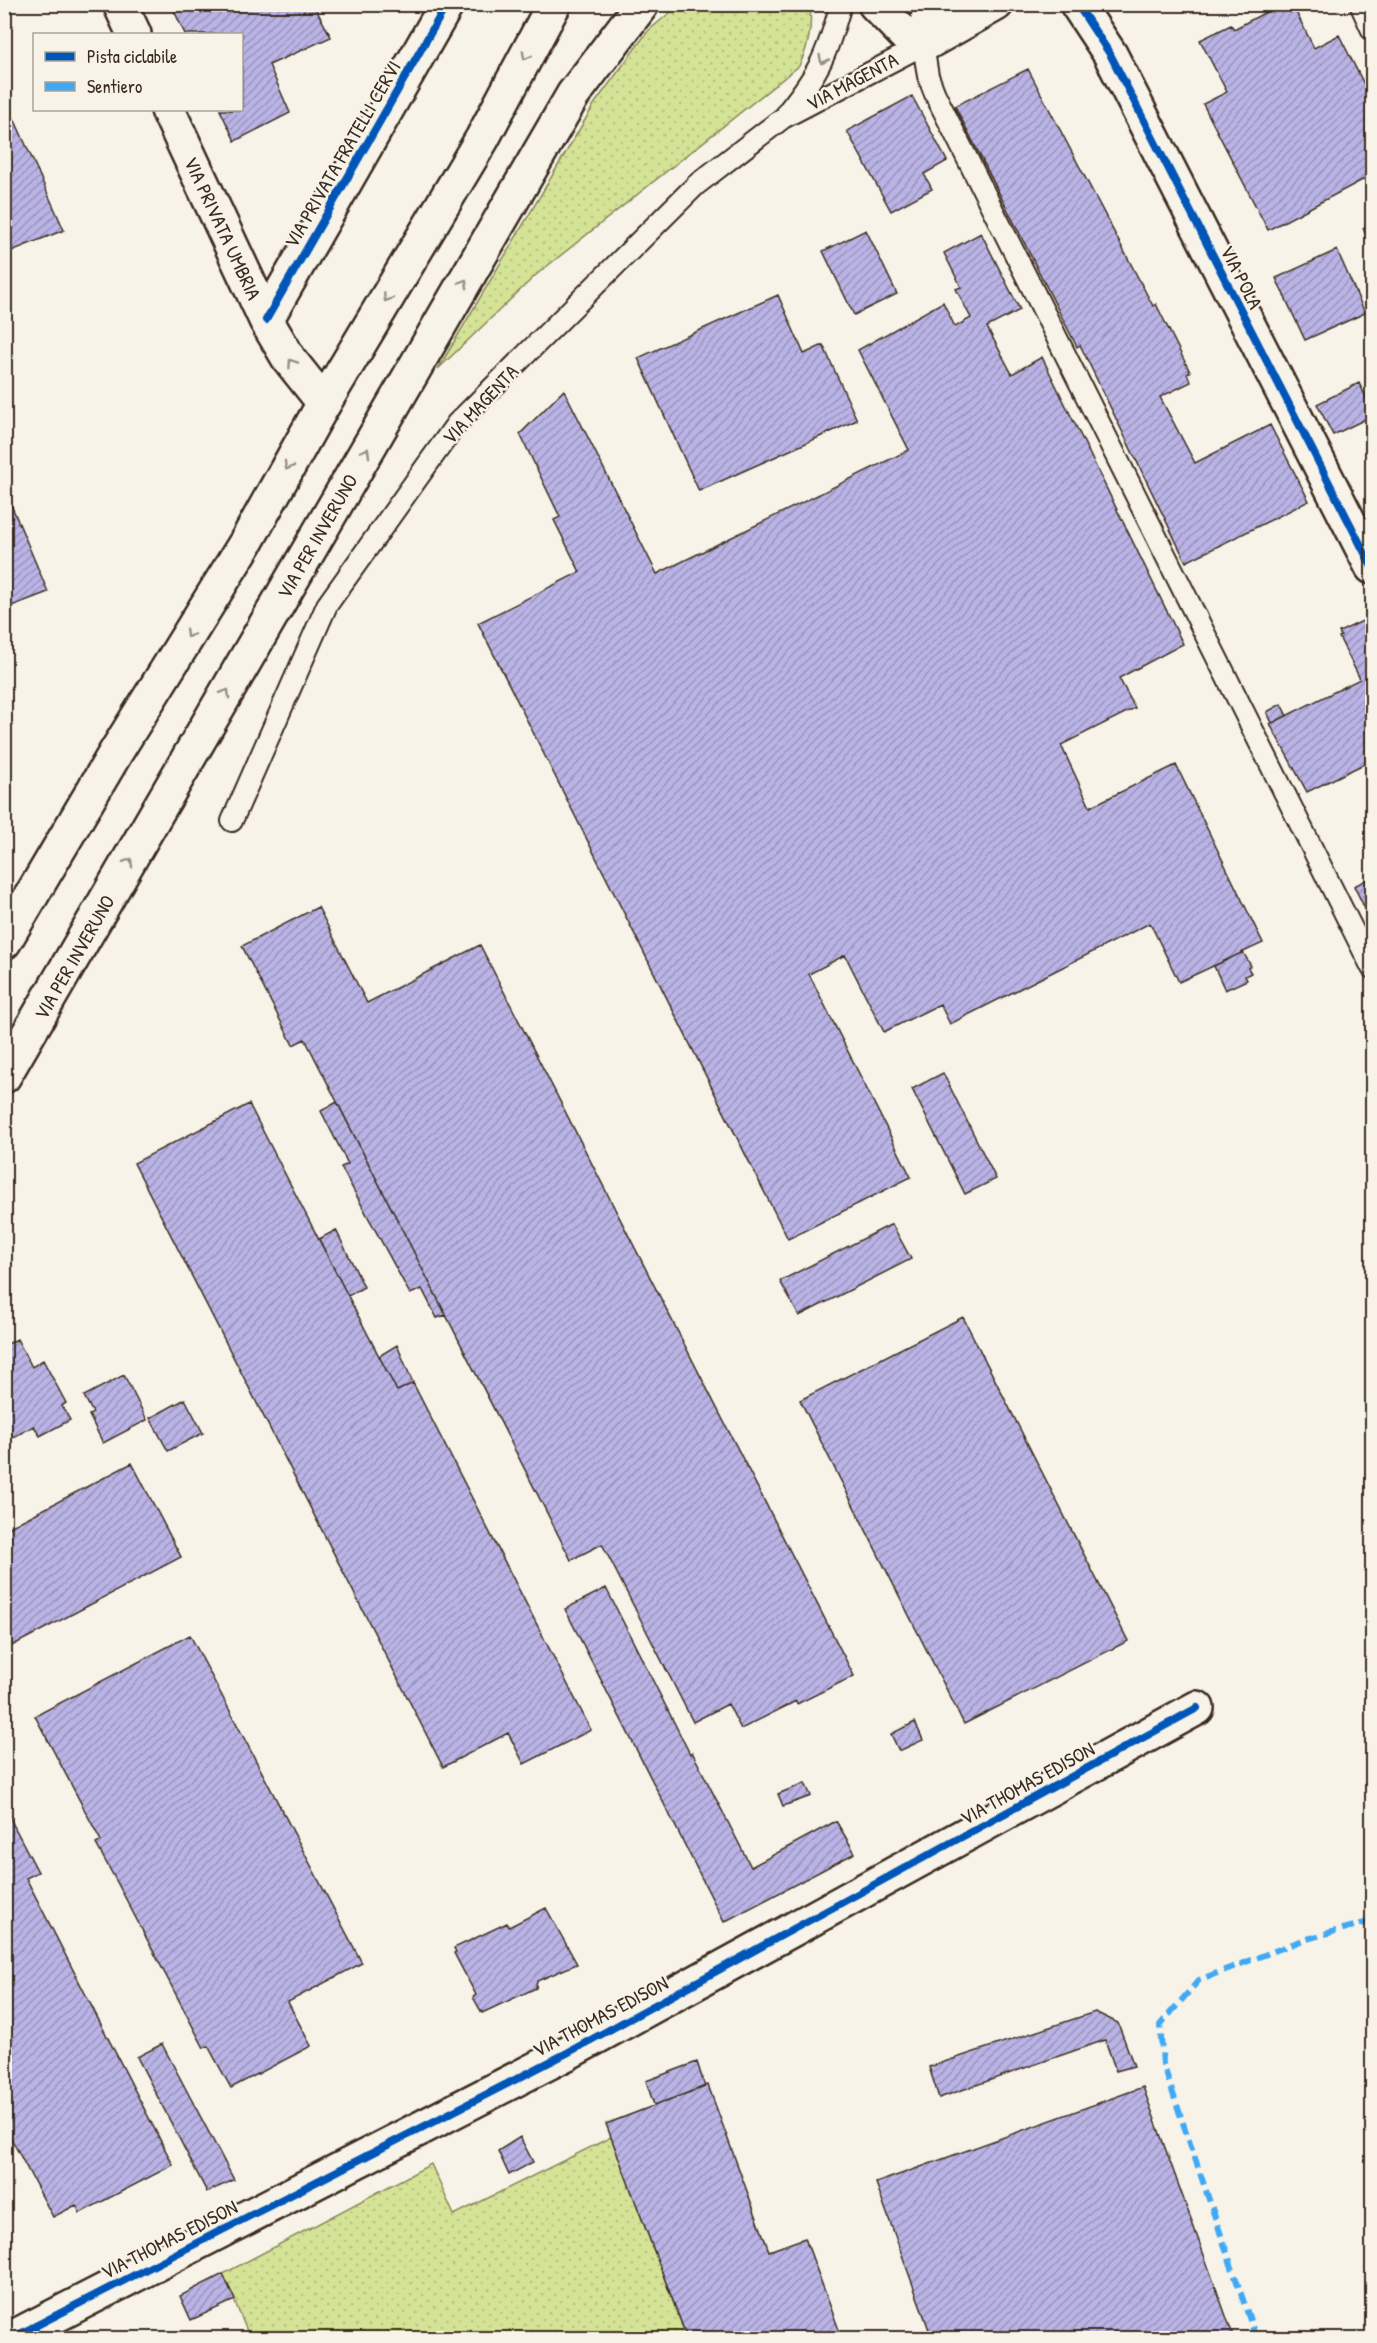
<svg xmlns="http://www.w3.org/2000/svg" width="1377" height="2343" viewBox="0 0 1377 2343" font-family="'Patrick Hand',sans-serif">
<defs>
<pattern id="grass-dots" width="8" height="8" patternUnits="userSpaceOnUse" patternTransform="scale(1.5)"><rect width="8" height="8" fill="#d4e396"/><path d="M2 2h.1M6 6h.1" fill="none" stroke="#b7c381" stroke-width="1.8" stroke-linecap="round"/></pattern>
<pattern id="building-hatch" width="6" height="6" patternUnits="userSpaceOnUse" patternTransform="scale(1.5)"><rect width="6" height="6" fill="#bab4e6"/><path d="M-1 1l2-2M0 6l6-6M5 7l2-2" fill="none" stroke="#9893ba"/></pattern>
</defs>
<rect width="100%" height="100%" fill="#f7f3e8"/>
<filter id="ink" filterUnits="userSpaceOnUse"><feTurbulence type="fractalNoise" baseFrequency=".0167" numOctaves="2"/><feDisplacementMap in="SourceGraphic" scale="12" xChannelSelector="R" yChannelSelector="G"/><feConvolveMatrix kernelMatrix="1 2 1 2 8 2 1 2 1" color-interpolation-filters="sRGB"/></filter>
<g filter="url(#ink)">
<path fill="url(#grass-dots)" stroke="#88865a" stroke-width="1.5" d="M679,5H810C812,28 809,45 799,66L536,275L438,369L595,103L648,31Z
M611,2137L687,2338H250L223,2274L431,2164L454,2215Z"/>
<path fill="url(#building-hatch)" stroke="#3b2a1e" stroke-width="1.5" d="M171,4H313L331,37L269,65L290,113L235,141L220,110H242V34H185Z
M1281,4H1292L1314,48L1339,35L1372,100V175L1268,230L1203,104L1227,92L1200,40L1231,25L1234,29Z
M1028,69L1153,306L1156,304L1190,372L1187,374L1191,382L1160,397L1195,463L1270,425L1309,501L1186,562L1080,345L1077,347L955,106Z
M4,96L64,230L4,254Z
M912,96L947,161L924,174L932,189L891,211L847,131Z
M1372,224V250L1363,228Z
M866,230L897,294L854,315L823,251Z
M981,233L1020,310L987,327L1012,374L1042,357L1183,644L1119,678L1135,708L1061,745L1090,807L1176,765L1263,943L1179,982L1150,923L950,1024L940,1004L884,1032L845,955L809,974L911,1177L788,1239L478,623L580,572L554,520L560,517L520,434L564,390L657,574L909,450L858,350L943,302L955,327L971,318L956,289L961,287L944,253Z
M1337,250L1365,313L1305,340L1276,278Z
M778,295L804,354L823,345L857,420L699,491L638,358Z
M1359,383L1372,409V416L1333,435L1317,404Z
M4,488L48,592L4,609Z
M1369,618L1372,625V760L1307,792L1270,724L1360,679L1339,637L1341,636L1339,632Z
M1281,704L1287,716L1272,723L1267,712Z
M1372,877V923L1354,886Z
M318,907L367,1003L480,945L854,1676L797,1704L796,1701L741,1729L728,1704L693,1722L602,1544L571,1560L305,1039L293,1045L242,946Z
M1243,952L1251,966L1248,968L1251,973L1245,976L1247,980L1225,990L1214,966Z
M943,1073L996,1179L965,1194L912,1089Z
M337,1102L340,1108L446,1315L437,1318L422,1289L410,1294L341,1167L348,1164L321,1111Z
M249,1104L397,1391L413,1383L591,1730L524,1764L508,1733L443,1767L134,1163Z
M892,1224L911,1259L799,1316L780,1281Z
M336,1230L364,1287L348,1296L319,1239Z
M963,1317L1128,1641L964,1724L800,1400Z
M17,1339L32,1367L43,1360L66,1403L62,1406L70,1420L40,1436L34,1426L6,1441L4,1346Z
M397,1345L413,1383L397,1391L379,1356Z
M124,1375L147,1420L103,1443L89,1415L93,1413L84,1396Z
M185,1399L203,1433L168,1451L150,1418Z
M132,1463L181,1557L4,1650V1530Z
M606,1588L690,1754L692,1752L751,1867L836,1821L855,1853L724,1922L565,1609Z
M190,1635L362,1963L288,2002L311,2046L231,2088L208,2046L204,2048L118,1884L96,1844L101,1841L35,1716Z
M915,1722L923,1740L899,1751L891,1734Z
M805,1783L811,1796L783,1806L778,1794Z
M4,1807L38,1872L26,1878L173,2165L80,2213L76,2205L53,2217L4,2125Z
M546,1908L577,1964L537,1981L536,1988L482,2013L473,1997L476,1995L454,1953L456,1952L454,1948L507,1923L509,1927Z
M1095,2012L1118,2023L1134,2066L1116,2071L1105,2040L939,2098L929,2067Z
M162,2044L234,2180L207,2192L137,2057Z
M697,2062L705,2087L654,2105L646,2081Z
M708,2085L769,2251L805,2238L842,2338H687L606,2124Z
M1143,2087L1234,2338H932L876,2183Z
M520,2137L533,2162L509,2175L498,2151Z
M223,2274L235,2300L191,2320L180,2296Z"/>
<g fill="none" stroke-linecap="round" stroke-linejoin="round">
<g stroke="#3b2a1e" stroke-width="24">
<path id="service" d="M1360,4L1372,30
M788,111C820,71 827,54 841,4
M232,821L327,605L457,423L696,185L783,118L923,45L928,76L935,94L1372,968"/>
</g>
<g stroke="#3b2a1e" stroke-width="38">
<path id="minor" d="M120,4L134,34
M875,4L912,42L923,45L996,4
M1077,4L1110,54L1372,567
M923,45L931,4
M168,110L266,320L289,359L324,403
M266,320L447,4
M12,2338L567,2053L1197,1708"/>
</g>
<g stroke="#3b2a1e" stroke-width="38">
<path id="primary" d="M4,942L116,752L245,544L324,403L482,139L554,4
M4,1076L573,95L642,4"/>
</g>
<use href="#service" stroke="#f7f3e8" stroke-width="20"/>
<use href="#minor" stroke="#f7f3e8" stroke-width="33"/>
<use href="#primary" stroke="#f7f3e8" stroke-width="33"/>
<path stroke="#3fa9f5" stroke-width="6" stroke-dasharray="12 6" stroke-linecap="butt" d="M1256,2338L1163,2064L1160,2025L1199,1980L1303,1940L1372,1921"/>
<g stroke="#f7f3e8" stroke-width="11">
<path id="cycleway" d="M1077,4L1110,54L1372,567
M266,320L447,4
M12,2338L567,2053L1197,1708"/>
</g>
<use href="#cycleway" stroke="#0057b8" stroke-width="8"/>
</g>
<defs><path id="oneway-chevron" d="M-2-3.5L2.5 0L-2 3.5" fill="none" stroke-width="1.6" stroke-linecap="round" stroke-linejoin="round" transform="scale(1.5)"/></defs>
<g stroke="#998e83">
<use href="#oneway-chevron" transform="translate(526 56) rotate(118)"/>
<use href="#oneway-chevron" transform="translate(823 60) rotate(116)"/>
<use href="#oneway-chevron" transform="translate(464 283) rotate(-60)"/>
<use href="#oneway-chevron" transform="translate(387 298) rotate(121)"/>
<use href="#oneway-chevron" transform="translate(292 363) rotate(-124)"/>
<use href="#oneway-chevron" transform="translate(366 452) rotate(-60)"/>
<use href="#oneway-chevron" transform="translate(288 466) rotate(119)"/>
<use href="#oneway-chevron" transform="translate(189 634) rotate(122)"/>
<use href="#oneway-chevron" transform="translate(226 693) rotate(-60)"/>
<use href="#oneway-chevron" transform="translate(129 862) rotate(-60)"/>
</g>
</g>
<g text-anchor="middle" dominant-baseline="central" stroke-width="5" stroke-linejoin="round" paint-order="stroke">
<g font-size="20" fill="#3b2a1e" stroke="#f7f3e8">
<text transform="translate(852 81) rotate(-28)">VIA MAGENTA</text>
<text transform="translate(342 154) rotate(-60)">VIA PRIVATA FRATELLI CERVI</text>
<text transform="translate(223 228) rotate(65)">VIA PRIVATA UMBRIA</text>
<text transform="translate(1242 277) rotate(63)">VIA POLA</text>
<text transform="translate(480 404) rotate(-47)">VIA MAGENTA</text>
<text transform="translate(317 536) rotate(-60)">VIA PER INVERUNO</text>
<text transform="translate(74 957) rotate(-60)">VIA PER INVERUNO</text>
<text transform="translate(1027 1783) rotate(-29)">VIA THOMAS EDISON</text>
<text transform="translate(600 2016) rotate(-28)">VIA THOMAS EDISON</text>
<text transform="translate(169 2239) rotate(-27)">VIA THOMAS EDISON</text>
</g>
</g>
<rect width="1377" height="2343" fill="none" stroke="#f7f3e8" stroke-width="24"/>
<rect x="12" y="12" width="1353" height="2319" fill="none" stroke="#3b2a1e" stroke-width="2" filter="url(#ink)"/>
<rect x="33" y="33" width="210" height="78" fill="#f7f3e8" stroke="#aca397" stroke-width="1.5"/>
<rect x="45" y="52" width="30" height="9" fill="#0057b8" stroke="#aca397" stroke-width="1.5"/>
<text x="87" y="63" font-size="18" fill="#3b2a1e">Pista ciclabile</text>
<rect x="45" y="82" width="30" height="9" fill="#3fa9f5" stroke="#aca397" stroke-width="1.5"/>
<text x="87" y="93" font-size="18" fill="#3b2a1e">Sentiero</text>
</svg>
